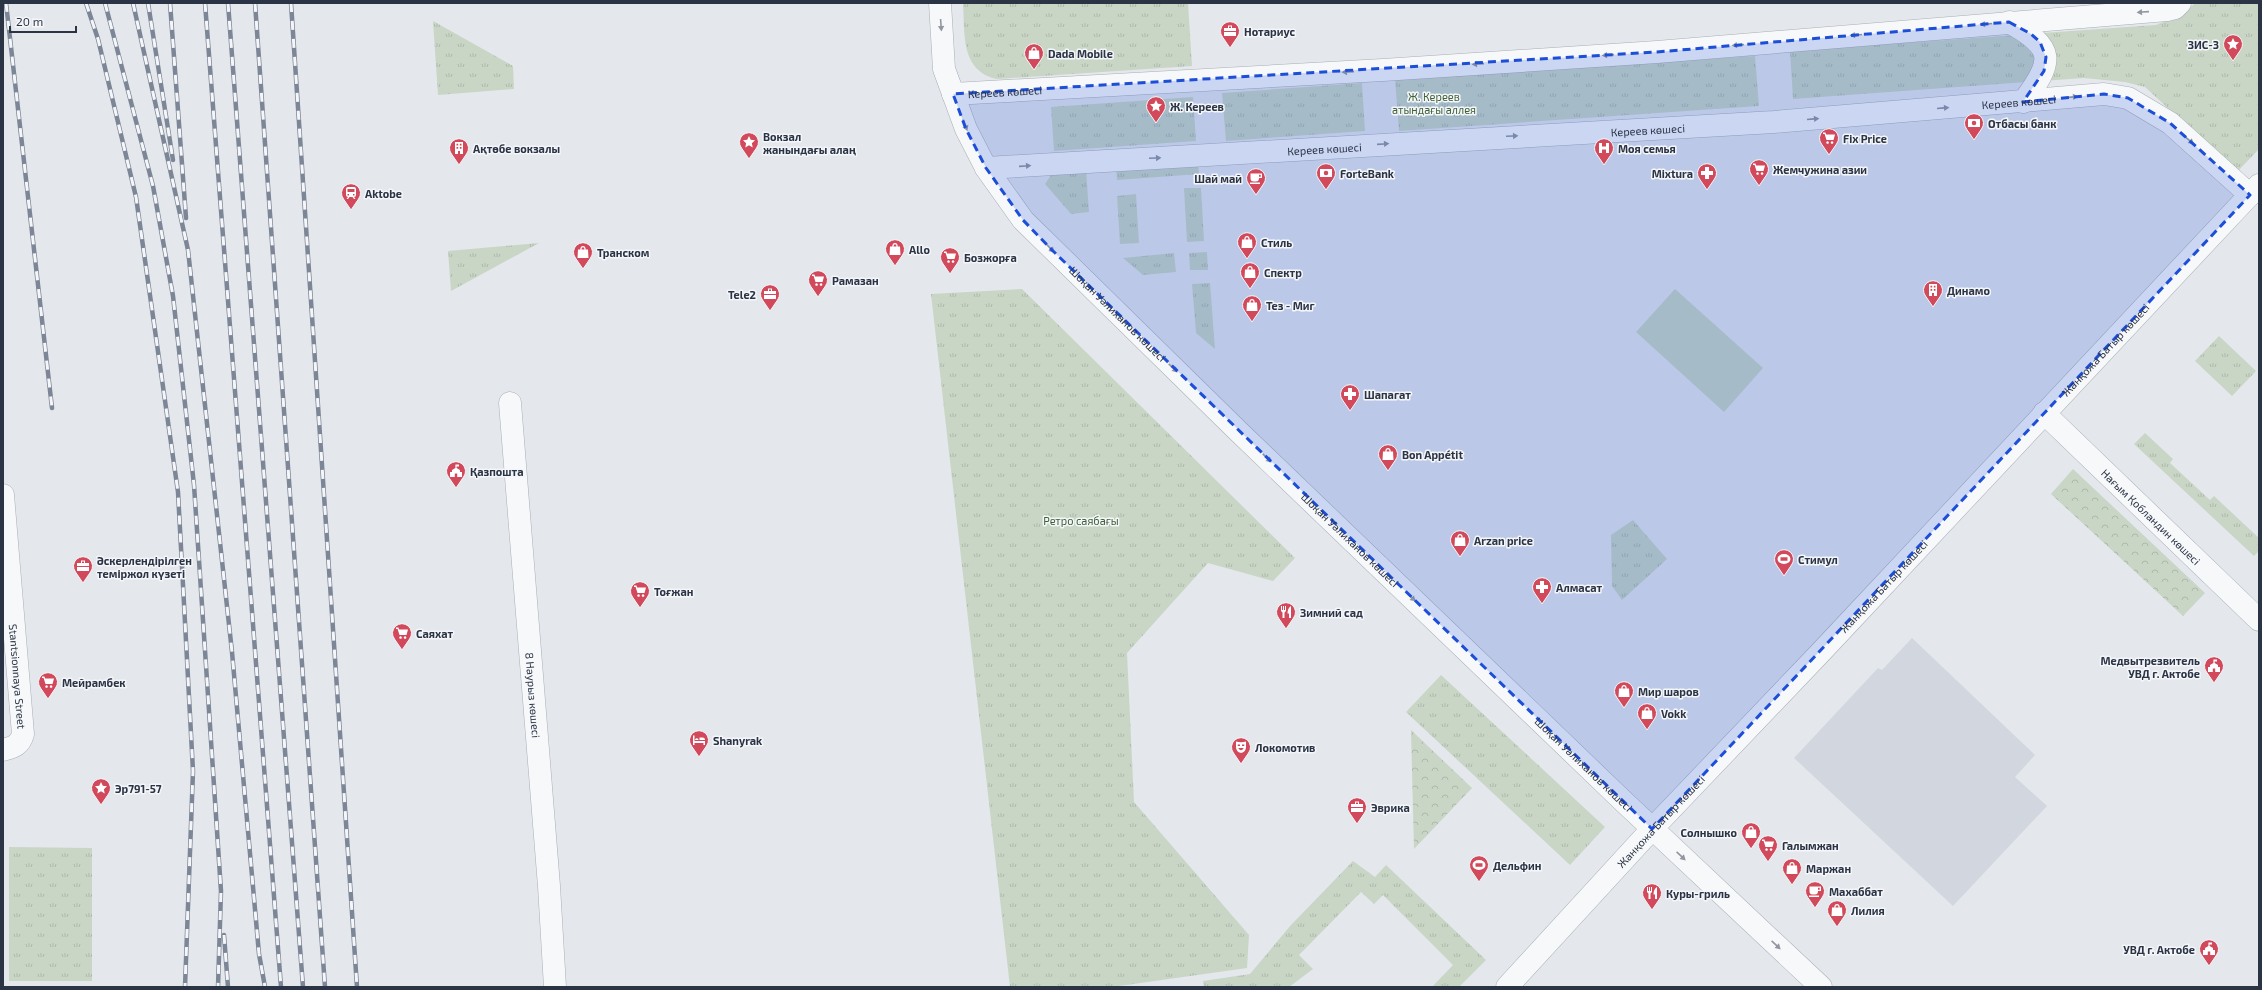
<svg xmlns="http://www.w3.org/2000/svg" width="2262" height="990" viewBox="0 0 2262 990" font-family="'Exo 2',sans-serif">
<defs>
<pattern id="grass-tufts" width="24" height="20" patternUnits="userSpaceOnUse"><rect width="24" height="20" fill="#c9d6c5"/><path d="M3 7l-1-3M5 7V3M7 7l1-3M15 17l-1-3M17 17v-4M19 17l1-3" fill="none" stroke="#adb8ab"/></pattern>
<pattern id="forest-crowns" width="20" height="18" patternUnits="userSpaceOnUse"><rect width="20" height="18" fill="#c9d6c5"/><path d="M2 6a3 3 0 1 1 6 0M12 15a3 3 0 1 1 6 0" fill="none" stroke="#adb8ab"/></pattern>
</defs>
<rect width="100%" height="100%" fill="#e4e7ec"/>
<path fill="#d2d6de" d="M1912,638L2035,755L2015,777L2047,806L1953,906L1794,758L1878,668L1882,670Z"/>
<path fill="url(#grass-tufts)" d="M963,3H1188L1192,66L997,79C960,71 965,33 963,3Z
M2195,3H2259V149L2237,172L2145,87L2125,82L2084,78L1793,99L1790,51L2156,25L2186,12Z
M433,21L513,66L514,89L438,95Z
M1755,56L1759,106L1399,131L1395,79Z
M1362,83L1365,131L1226,141L1222,93Z
M1193,97L1196,141L1054,151L1051,107Z
M1198,161L1199,174L1117,180L1116,167Z
M1086,169L1089,212L1071,214L1045,184L1053,172Z
M1184,188H1201L1204,241L1187,242Z
M1136,194L1139,243L1120,244L1117,196Z
M539,243L451,291L448,251Z
M1207,252L1208,270H1190L1189,253Z
M1174,253L1176,272L1143,275L1123,258Z
M1210,283L1215,349L1196,333L1192,284Z
M1022,289L1295,558L1273,581L1208,563L1127,653L1134,802L1249,935L1247,968L1112,987H1010L931,294Z
M2219,336L2256,371L2232,396L2195,361Z
M2145,433L2173,459L2170,463L2210,500L2214,496L2259,538V551L2254,556L2134,444Z
M1633,520L1667,559L1622,600L1612,586L1611,535Z
M1441,675L1605,827L1570,865L1406,712Z
M9,847L92,848V981H9Z
M1353,861L1375,877L1386,865L1486,960L1459,987H1432L1453,965L1383,895L1374,904L1361,892L1299,955L1313,969L1289,987H1204L1203,981L1250,974L1291,925Z"/>
<path fill="url(#forest-crowns)" d="M2073,469L2205,593L2183,616L2051,494Z
M1411,730L1472,788L1414,849Z"/>
<path fill="#c9d6c5" d="M1675,289L1763,368L1724,412L1636,332Z"/>
<g fill="none" stroke-linecap="round" stroke-linejoin="round">
<g stroke="#a9aeb7" stroke-width="23">
<g id="minor">
<path id="s1" d="M940,3L944,69L966,129L986,168L1023,220L1238,431L1622,800L1821,987"/>
<path d="M2009,22C2056,48 2054,61 2023,102"/>
<path id="s2" d="M953,94L1383,70L1657,52L2167,10L2175,8L2180,3"/>
<path id="s3" d="M986,168L1774,122L2104,94L2128,98L2170,123L2250,195"/>
<path id="s4" d="M510,403L549,886L555,987"/>
<path id="s5" d="M2044,413L2259,620"/>
<path id="s6" d="M3,495L23,734C20,745 14,747 3,750"/>
<path id="s7" d="M1507,987L1652,829L1820,653L2259,185"/>
</g>
</g>
<use href="#minor" stroke="#f7f8fa" stroke-width="22"/>
<g stroke="#7d8696" stroke-width="4.5">
<path id="rail" d="M6,3L52,408
M86,3L98,39L136,197L178,492L193,771L185,987
M105,3L153,186L173,296L194,485L221,891L218,987
M133,3L188,250L232,652L259,954L265,987
M148,3L173,160
M170,3L186,218
M205,3L281,987
M228,3L303,987
M255,3L325,987
M291,3L357,987
M224,935L228,987"/>
</g>
<use href="#rail" stroke="#f4f6f9" stroke-width="3" stroke-dasharray="9" stroke-linecap="butt"/>
</g>
<defs><path id="oneway-solid" d="M-6-.8H1V-3.2L6.5 0L1 3.2V.8H-6Z"/></defs>
<g fill="#9196a0">
<use href="#oneway-solid" transform="translate(2143 12) rotate(176)"/>
<use href="#oneway-solid" transform="translate(1986 24) rotate(175)"/>
<use href="#oneway-solid" transform="translate(941 25) rotate(86)"/>
<use href="#oneway-solid" transform="translate(1856 35) rotate(175)"/>
<use href="#oneway-solid" transform="translate(1738 45) rotate(175)"/>
<use href="#oneway-solid" transform="translate(1608 55) rotate(176)"/>
<use href="#oneway-solid" transform="translate(1478 64) rotate(176)"/>
<use href="#oneway-solid" transform="translate(1348 72) rotate(177)"/>
<use href="#oneway-solid" transform="translate(2072 97) rotate(-6)"/>
<use href="#oneway-solid" transform="translate(1943 108) rotate(-5)"/>
<use href="#oneway-solid" transform="translate(1813 119) rotate(-5)"/>
<use href="#oneway-solid" transform="translate(965 125) rotate(68)"/>
<use href="#oneway-solid" transform="translate(1512 136) rotate(-3)"/>
<use href="#oneway-solid" transform="translate(2189 140) rotate(41)"/>
<use href="#oneway-solid" transform="translate(1383 144) rotate(-4)"/>
<use href="#oneway-solid" transform="translate(1155 158) rotate(-3)"/>
<use href="#oneway-solid" transform="translate(1025 166) rotate(-4)"/>
<use href="#oneway-solid" transform="translate(1050 248) rotate(46)"/>
<use href="#oneway-solid" transform="translate(1173 368) rotate(44)"/>
<use href="#oneway-solid" transform="translate(1267 458) rotate(44)"/>
<use href="#oneway-solid" transform="translate(1411 597) rotate(44)"/>
<use href="#oneway-solid" transform="translate(1681 856) rotate(43)"/>
<use href="#oneway-solid" transform="translate(1776 945) rotate(43)"/>
</g>
<path fill="#1d4ed8" fill-opacity="0.2" stroke="#1d4ed8" stroke-width="3" stroke-dasharray="8 5" stroke-linejoin="round" d="M2009,22L2031,34L2040,42L2046,57L2044,71L2023,102L2104,94L2128,98L2170,123L2250,195L1652,829L1052,250L1023,220L986,168L966,129L953,94L1657,52Z"/>
<defs>
<g id="office-pin" transform="scale(1)"><path d="M0 17L-7.5 6A9.5 9.5 0 1 1 7.5 6Z" fill="#d1495b" stroke="#f4f6f9"/><path d="M-6-3h4V-5.5h4V-3h4V5H-6ZM-1-4.5V-3h2v-1.5ZM-6 0V1H6V0Z" fill="#fff"/></g>
<g id="sight-pin" transform="scale(1)"><path d="M0 17L-7.5 6A9.5 9.5 0 1 1 7.5 6Z" fill="#d1495b" stroke="#f4f6f9"/><path d="M0-6L1.8-2.2L6-1.7L2.9 1.2L3.7 5.4L0 3.3L-3.7 5.4L-2.9 1.2L-6-1.7L-1.8-2.2Z" fill="#fff"/></g>
<g id="shop-pin" transform="scale(1)"><path d="M0 17L-7.5 6A9.5 9.5 0 1 1 7.5 6Z" fill="#d1495b" stroke="#f4f6f9"/><path d="M-5-2.5h2.3a2.7 3.5 0 0 1 5.4 0H5L5.5 6h-11ZM-1.5-2.5h3a1.5 2.3 0 0 0-3 0Z" fill="#fff"/></g>
<g id="bank-pin" transform="scale(1)"><path d="M0 17L-7.5 6A9.5 9.5 0 1 1 7.5 6Z" fill="#d1495b" stroke="#f4f6f9"/><path d="M-6-4H6V4H-6ZM0-2.3a2.3 2.3 0 1 0 0 4.6a2.3 2.3 0 1 0 0-4.6Z" fill="#fff"/></g>
<g id="supermarket-pin" transform="scale(1)"><path d="M0 17L-7.5 6A9.5 9.5 0 1 1 7.5 6Z" fill="#d1495b" stroke="#f4f6f9"/><path d="M-6-5.5h2.5l.6 2H6L4.5 2H-2.5L-4.4-4H-6ZM-1.5 3.2a1.3 1.3 0 1 0 .1 0ZM3 3.2a1.3 1.3 0 1 0 .1 0Z" fill="#fff"/></g>
<g id="building-pin" transform="scale(1)"><path d="M0 17L-7.5 6A9.5 9.5 0 1 1 7.5 6Z" fill="#d1495b" stroke="#f4f6f9"/><path d="M-4-6H4V6H1V3H-1V6H-4ZM-2.5-4.3h1.7v1.8h-1.7ZM.8-4.3h1.7v1.8H.8ZM-2.5-1h1.7V.8h-1.7ZM.8-1h1.7V.8H.8Z" fill="#fff"/></g>
<g id="hospital-pin" transform="scale(1)"><path d="M0 17L-7.5 6A9.5 9.5 0 1 1 7.5 6Z" fill="#d1495b" stroke="#f4f6f9"/><path d="M-5-5h3v3.5h4V-5h3V5h-3V1.5h-4V5h-3Z" fill="#fff"/></g>
<g id="pharmacy-pin" transform="scale(1)"><path d="M0 17L-7.5 6A9.5 9.5 0 1 1 7.5 6Z" fill="#d1495b" stroke="#f4f6f9"/><path d="M-2-6h4v4h4v4h-4v4h-4v-4h-4v-4h4Z" fill="#fff"/></g>
<g id="cafe-pin" transform="scale(1)"><path d="M0 17L-7.5 6A9.5 9.5 0 1 1 7.5 6Z" fill="#d1495b" stroke="#f4f6f9"/><path d="M-5.5-4.5H6V0H3Q3 3.5 0 3.5H-2.5Q-5.5 3.5-5.5 0ZM3-3.2v2h1.7v-2ZM-6 4.5H4V6H-6Z" fill="#fff"/></g>
<g id="station-pin" transform="scale(1)"><path d="M0 17L-7.5 6A9.5 9.5 0 1 1 7.5 6Z" fill="#d1495b" stroke="#f4f6f9"/><path d="M-3-6H3Q5-6 5-4V2Q5 4 3 4L4.5 6H3L1.5 4h-3L-3 6H-4.5L-3 4Q-5 4-5 2V-4Q-5-6-3-6ZM-3.5-4v3h7v-3ZM-3.5 1v1.5H-2V1ZM2 1v1.5H3.5V1Z" fill="#fff"/></g>
<g id="civic-pin" transform="scale(1)"><path d="M0 17L-7.5 6A9.5 9.5 0 1 1 7.5 6Z" fill="#d1495b" stroke="#f4f6f9"/><path d="M-.6-6.5H3V-4.5H.6V-3L4-1V1h2V6H-6V1h2V-1L-.6-3ZM-1.2 2.5V6h2.4V2.5Z" fill="#fff"/></g>
<g id="stadium-pin" transform="scale(1)"><path d="M0 17L-7.5 6A9.5 9.5 0 1 1 7.5 6Z" fill="#d1495b" stroke="#f4f6f9"/><path d="M0-5a6.5 5 0 1 0 0 10a6.5 5 0 1 0 0-10ZM-3.5-1.8h7v3.6h-7Z" fill="#fff"/></g>
<g id="restaurant-pin" transform="scale(1)"><path d="M0 17L-7.5 6A9.5 9.5 0 1 1 7.5 6Z" fill="#d1495b" stroke="#f4f6f9"/><path d="M-5-6h1v4h1v-4h1v4h1v-4h1v5L-1.5 .5V6h-2V.5L-5-1ZM5-6V6H3V1.5H1.5Q1.5-4 5-6Z" fill="#fff"/></g>
<g id="hotel-pin" transform="scale(1)"><path d="M0 17L-7.5 6A9.5 9.5 0 1 1 7.5 6Z" fill="#d1495b" stroke="#f4f6f9"/><path d="M-6-4.5h1.5V1H6V5H4.5V3h-9V5H-6ZM-4 0a1.8 1.8 0 1 1 3.6 0ZM.5 0V-2.5h3Q6-2.5 6 0Z" fill="#fff"/></g>
<g id="theatre-pin" transform="scale(1)"><path d="M0 17L-7.5 6A9.5 9.5 0 1 1 7.5 6Z" fill="#d1495b" stroke="#f4f6f9"/><path d="M-5-5.5Q0-4 5-5.5V0Q5 5 0 6Q-5 5-5 0ZM-3.3-2.5H-1v1.5H-3.3ZM1-2.5H3.3v1.5H1ZM-2.8 1Q0 5.5 2.8 1Z" fill="#fff"/></g>
</defs>
<g fill-rule="evenodd">
<use href="#office-pin" x="1230" y="31"/>
<use href="#sight-pin" x="2233" y="44"/>
<use href="#shop-pin" x="1034" y="53"/>
<use href="#sight-pin" x="1156" y="106"/>
<use href="#bank-pin" x="1974" y="123"/>
<use href="#supermarket-pin" x="1829" y="138"/>
<use href="#sight-pin" x="749" y="142"/>
<use href="#building-pin" x="459" y="148"/>
<use href="#hospital-pin" x="1604" y="148"/>
<use href="#supermarket-pin" x="1759" y="169"/>
<use href="#bank-pin" x="1326" y="173"/>
<use href="#pharmacy-pin" x="1707" y="173"/>
<use href="#cafe-pin" x="1256" y="178"/>
<use href="#station-pin" x="351" y="193"/>
<use href="#shop-pin" x="1247" y="242"/>
<use href="#shop-pin" x="895" y="249"/>
<use href="#shop-pin" x="583" y="252"/>
<use href="#supermarket-pin" x="950" y="257"/>
<use href="#shop-pin" x="1250" y="272"/>
<use href="#supermarket-pin" x="818" y="280"/>
<use href="#building-pin" x="1933" y="290"/>
<use href="#office-pin" x="770" y="294"/>
<use href="#shop-pin" x="1252" y="305"/>
<use href="#pharmacy-pin" x="1350" y="394"/>
<use href="#shop-pin" x="1388" y="454"/>
<use href="#civic-pin" x="456" y="471"/>
<use href="#shop-pin" x="1460" y="540"/>
<use href="#stadium-pin" x="1784" y="559"/>
<use href="#office-pin" x="83" y="566"/>
<use href="#pharmacy-pin" x="1542" y="587"/>
<use href="#supermarket-pin" x="640" y="591"/>
<use href="#restaurant-pin" x="1286" y="612"/>
<use href="#supermarket-pin" x="402" y="633"/>
<use href="#civic-pin" x="2214" y="666"/>
<use href="#supermarket-pin" x="48" y="682"/>
<use href="#shop-pin" x="1624" y="691"/>
<use href="#shop-pin" x="1647" y="713"/>
<use href="#hotel-pin" x="699" y="740"/>
<use href="#theatre-pin" x="1241" y="747"/>
<use href="#sight-pin" x="101" y="788"/>
<use href="#office-pin" x="1357" y="807"/>
<use href="#shop-pin" x="1751" y="832"/>
<use href="#supermarket-pin" x="1768" y="845"/>
<use href="#stadium-pin" x="1479" y="865"/>
<use href="#shop-pin" x="1792" y="868"/>
<use href="#cafe-pin" x="1815" y="891"/>
<use href="#restaurant-pin" x="1652" y="893"/>
<use href="#shop-pin" x="1837" y="910"/>
<use href="#civic-pin" x="2209" y="949"/>
</g>
<g text-anchor="middle" dominant-baseline="central" stroke-width="3" stroke-linejoin="round" paint-order="stroke">
<g font-size="11" font-weight="bold" fill="#2b3445" stroke="#f4f6f9" text-anchor="start">
<text x="1244" y="31">Нотариус</text>
<text x="2219" y="44" text-anchor="end">ЗИС-3</text>
<text x="1048" y="53">Dada Mobile</text>
<text x="1170" y="106">Ж. Кереев</text>
<text x="1988" y="123">Отбасы банк</text>
<text x="763" y="136">Вокзал<tspan x="763" dy="13">жанындағы алаң</tspan></text>
<text x="1843" y="138">Fix Price</text>
<text x="473" y="148">Ақтөбе вокзалы</text>
<text x="1618" y="148">Моя семья</text>
<text x="1773" y="169">Жемчужина азии</text>
<text x="1340" y="173">ForteBank</text>
<text x="1693" y="173" text-anchor="end">Mixtura</text>
<text x="1242" y="178" text-anchor="end">Шай май</text>
<text x="365" y="193">Aktobe</text>
<text x="1261" y="242">Стиль</text>
<text x="909" y="249">Allo</text>
<text x="597" y="252">Транском</text>
<text x="964" y="257">Бозжорға</text>
<text x="1264" y="272">Спектр</text>
<text x="832" y="280">Рамазан</text>
<text x="1947" y="290">Динамо</text>
<text x="756" y="294" text-anchor="end">Tele2</text>
<text x="1266" y="305">Тез - Миг</text>
<text x="1364" y="394">Шапагат</text>
<text x="1402" y="454">Bon Appétit</text>
<text x="470" y="471">Қазпошта</text>
<text x="1474" y="540">Arzan price</text>
<text x="1798" y="559">Стимул</text>
<text x="97" y="560">Әскерлендірілген<tspan x="97" dy="13">теміржол күзеті</tspan></text>
<text x="1556" y="587">Алмасат</text>
<text x="654" y="591">Тоғжан</text>
<text x="1300" y="612">Зимний сад</text>
<text x="416" y="633">Саяхат</text>
<text x="2200" y="660" text-anchor="end">Медвытрезвитель<tspan x="2200" dy="13">УВД г. Актобе</tspan></text>
<text x="62" y="682">Мейрамбек</text>
<text x="1638" y="691">Мир шаров</text>
<text x="1661" y="713">Vokk</text>
<text x="713" y="740">Shanyrak</text>
<text x="1255" y="747">Локомотив</text>
<text x="115" y="788">Эр791-57</text>
<text x="1371" y="807">Эврика</text>
<text x="1737" y="832" text-anchor="end">Солнышко</text>
<text x="1782" y="845">Галымжан</text>
<text x="1493" y="865">Дельфин</text>
<text x="1806" y="868">Маржан</text>
<text x="1829" y="891">Махаббат</text>
<text x="1666" y="893">Куры-гриль</text>
<text x="1851" y="910">Лилия</text>
<text x="2195" y="949" text-anchor="end">УВД г. Актобе</text>
</g>
<g font-size="11" fill="#2b3445" stroke="#f4f6f9">
<text stroke="none"><textPath href="#s2" startOffset="52">Кереев көшесі</textPath></text>
<text stroke="none"><textPath href="#s3" startOffset="1035">Кереев көшесі</textPath></text>
<text stroke="none"><textPath href="#s3" startOffset="663">Кереев көшесі</textPath></text>
<text stroke="none"><textPath href="#s3" startOffset="339">Кереев көшесі</textPath></text>
<text stroke="none"><textPath href="#s1" startOffset="371">Шоқан Уәлиханов көшесі</textPath></text>
<text stroke="none"><textPath href="#s7" startOffset="874">Жанқожа Батыр көшесі</textPath></text>
<text stroke="none"><textPath href="#s5" startOffset="149">Нағым Қобландин көшесі</textPath></text>
<text stroke="none"><textPath href="#s1" startOffset="695">Шоқан Уәлиханов көшесі</textPath></text>
<text stroke="none"><textPath href="#s7" startOffset="550">Жанқожа Батыр көшесі</textPath></text>
<text stroke="none"><textPath href="#s6" startOffset="182">Stantsionnaya Street</textPath></text>
<text stroke="none"><textPath href="#s4" startOffset="293">8 Наурыз көшесі</textPath></text>
<text stroke="none"><textPath href="#s1" startOffset="1019">Шоқан Уәлиханов көшесі</textPath></text>
<text stroke="none"><textPath href="#s7" startOffset="226">Жанқожа Батыр көшесі</textPath></text>
</g>
<g font-size="11" fill="#3f6138" stroke="#f4f6f9">
<text x="1434" y="96">Ж. Кереев<tspan x="1434" dy="13">атындағы аллея</tspan></text>
<text x="1081" y="520">Ретро саябағы</text>
</g>
</g>
<rect width="2262" height="990" fill="none" stroke="#2b3445" stroke-width="8"/>
<path d="M10 26v6h66v-6" fill="none" stroke="#2b3445" stroke-width="2"/>
<text x="16" y="26" font-size="12" fill="#2b3445" stroke="#f4f6f9" stroke-width="3" paint-order="stroke">20 m</text>
</svg>
